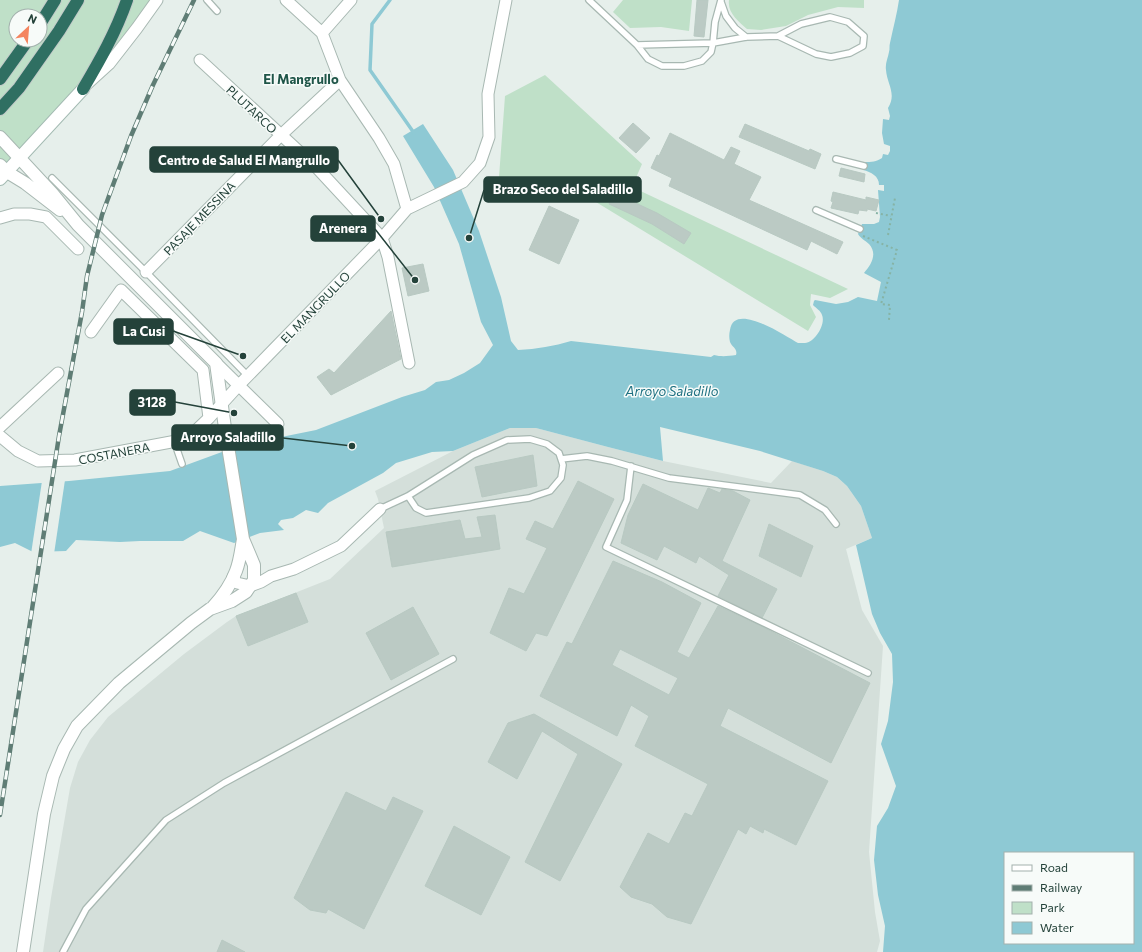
<svg xmlns="http://www.w3.org/2000/svg" width="1142" height="952" viewBox="0 0 1142 952" font-family="Commissioner,sans-serif">
<rect width="100%" height="100%" fill="#e6efeb"/>
<path fill="#d4dfda" d="M510,428H536L608,447L663,461L771,483L792,461L823,471L837,477L847,486L861,506L872,538L846,549L862,610L883,646L869,852L875,912L880,941L877,952H43L51,898L70,788L78,762L90,740L108,717L184,654L227,622L236,616L330,579L384,528L378,499L375,491L453,451Z"/>
<path fill="#bfe0c8" fill-rule="evenodd" d="M0,0H157L137,28L0,179ZM16,16H40V40H16Z
M623,0H692L689,31L661,27L630,28L613,12Z
M729,0H864V8L838,7L808,15L786,26L761,30L747,29C739,22 727,13 729,0Z
M545,75L642,164L632,187L848,289L830,298L811,294L810,305L816,317L808,331L586,196L499,177L505,96Z"/>
<path fill="#8ec9d4" fill-rule="evenodd" d="M899,0H1142V952H883L885,926L878,895L874,860L877,826L888,808L896,786L881,744L888,721L893,682L892,654L880,633L872,614L856,545L872,538L861,506L847,486L837,477L823,471L760,451L660,427L663,461L608,447L536,428H510L453,451L432,452L396,463L383,473L328,503L318,513L306,510L293,518L281,520L278,524L284,530L260,533L234,543L200,531L183,541H140L120,542L76,540L66,551L33,552L15,543L0,547V486L69,481L170,471L241,445L316,430L402,397L425,390L436,382L449,380L464,373L480,363L493,345L481,322L459,244L434,187L403,136L423,124L453,170L479,231L501,297L511,341L518,350C537,349 554,346 571,341L711,357L714,355C722,357 728,356 736,355C738,349 732,347 730,342C729,338 729,334 730,330C734,301 785,336 798,343C800,343 803,343 805,343C815,342 826,324 822,315C821,311 816,308 813,305L814,301L815,300L836,304L848,302L858,297L877,301L881,282L864,273C871,265 878,254 869,244C865,240 861,239 858,234L862,224H874L879,222L880,217L878,190L884,191V185H879C879,176 871,172 863,170L864,162C872,162 876,162 882,158L883,154L888,155L890,151V146L884,144L882,133L883,119L889,120L890,116L888,108C897,94 887,84 886,70C885,63 888,58 889,52C890,49 889,46 890,43C893,28 897,14 899,0ZM1005,853H1133V943H1005Z"/>
<path fill="#e6efeb" d="M65,480L54,554H31L42,481Z"/>
<g fill="none" stroke-linecap="round" stroke-linejoin="round">
<path stroke="#8ec9d4" stroke-width="3.5" d="M390,0L372,24L370,70L414,133"/>
</g>
<path fill="#bbcac4" stroke="#b8c9c2" fill-rule="evenodd" d="M697,0H708L704,37L694,36Z
M633,123L650,138L636,153L619,138Z
M745,124L809,151L810,149L821,154L815,169L739,137Z
M670,133L724,160L731,147L740,151L734,164L761,177L749,200L843,242L837,254L811,241L807,250L669,186L672,178L651,168L657,155L659,156Z
M841,168L865,174L864,182L839,176Z
M833,192L866,200V197L879,200L876,211L867,209V211L859,210L858,214L831,208L833,202L831,201Z
M614,193L657,213L691,233L684,244L652,224L609,204Z
M549,206L579,220L559,264L529,250Z
M423,264L429,291L408,296L402,268Z
M391,311L401,359L331,395L317,377L329,369L334,373Z
M533,455L537,486L482,497L475,467Z
M578,481L614,499L547,636L536,633L526,651L490,633L509,588L524,594L547,548L526,539L535,521L553,529Z
M643,484L698,510L708,488L720,493L722,489L733,491L750,500L722,561L777,589L762,618L718,596L729,575L699,556L696,563L664,546L657,560L621,543L628,515Z
M495,515L500,549L392,567L386,532L460,520L465,539L482,537L477,517Z
M769,524L813,546L801,577L759,556Z
M613,561L662,582L701,603L677,652L689,658L718,606L759,625L870,683L831,763L728,708L720,726L828,781L796,845L764,829L763,833L750,826L746,834L738,829L691,924L667,917L652,904L631,897L620,887L648,833L669,844L685,813L692,816L708,784L635,746L649,716L631,705L617,736L540,696L567,642L572,644ZM620,649L678,678L669,695L612,665Z
M296,593L308,622L248,646L236,616Z
M413,607L439,654L391,680L366,633Z
M534,714L622,764L560,881L525,862L578,754L542,731L517,779L488,762L508,723Z
M346,792L386,811L393,797L423,811L364,929L328,909L326,913L310,910L294,898Z
M454,826L510,857L481,915L425,886Z
M222,940L245,952H217Z"/>
<g fill="none" stroke-linecap="round" stroke-linejoin="round">
<g stroke="#a8b8b2" stroke-width="8">
<path id="service" d="M207,0L217,11
M589,0L637,45L648,59L662,66H684L702,61L711,52L713,43L715,22L721,0
M721,2L726,16L735,28L746,37
M637,45L713,43L746,37L778,36L816,54L831,57L850,53L863,46L864,36L848,22L830,17L801,24L778,36
M836,159L864,166
M52,178L146,272L248,376
M816,210L860,229
M174,441L182,464
M561,459L587,456L612,461L669,478L800,495L825,510L836,524
M631,466L627,500L606,547L868,673
M380,509L408,496L473,455L507,440L530,439L547,444L559,453L563,465L561,478L550,491L529,498L426,513L416,508L408,496
M63,952L86,909L166,820L224,783L453,659"/>
</g>
<g stroke="#a8b8b2" stroke-width="13">
<path id="minor" d="M286,0L322,33L340,80L379,138L394,164L407,209
M322,33L351,0
M200,60L318,169L382,238L388,257L409,363
M87,84L109,64L137,28L157,0
M0,218L14,214H30L46,217L78,249
M146,272L281,135L340,80
M91,332L121,290L203,370L209,418
M216,363L278,424
M0,427L58,373
M0,436L18,451L38,461L75,460L187,439L209,418L239,385L382,238L407,209L463,182L480,163L489,137L488,94L506,0
M233,577L237,583L250,586L261,582L271,576L294,569L341,546L380,509"/>
</g>
<g stroke="#a8b8b2" stroke-width="14">
<path id="tertiary" d="M0,137L52,193L78,225L216,363L225,428L243,539L254,565V580L246,592L232,601L210,609L191,623L119,683L77,726L64,749L53,776L44,814L23,952
M0,165L7,172L25,183L60,210
M212,608C222,597 231,585 236,571C240,561 241,550 243,539"/>
</g>
<g stroke="#a4bbb3" stroke-width="14">
<path id="secondary" d="M0,179L83,89"/>
</g>
<g stroke="#c2cac8" stroke-width="14">
<path id="motorway" d="M40,24L55,0
M0,79L28,40
M83,89C100,60 116,32 127,0
M0,109L19,88L59,31L78,0"/>
</g>
<path stroke="#86b3a5" stroke-width="2" stroke-dasharray="2 3" stroke-linecap="butt" d="M876,213L891,216
M888,235L895,198
M863,236L897,250L881,304L890,305L889,320"/>
<use href="#service" stroke="#fff" stroke-width="5.5"/>
<use href="#minor" stroke="#fff" stroke-width="11"/>
<use href="#tertiary" stroke="#fff" stroke-width="12"/>
<use href="#secondary" stroke="#fff" stroke-width="12"/>
<use href="#motorway" stroke="#2f6f62" stroke-width="12"/>
<g stroke="#5f7d75" stroke-width="4.5">
<path id="rail" d="M0,815L59,436L82,312L87,276L102,215L131,136L153,85L194,0"/>
</g>
<use href="#rail" stroke="#f7fbf9" stroke-width="3" stroke-dasharray="9" stroke-linecap="butt"/>
</g>
<g text-anchor="middle" dominant-baseline="central" stroke-width="3" stroke-linejoin="round" paint-order="stroke">
<g font-size="12" fill="#24423a" stroke="#f7fbf9">
<text transform="translate(252 109) rotate(43)">PLUTARCO</text>
<text transform="translate(199 218) rotate(-46)">PASAJE MESSINA</text>
<text transform="translate(315 307) rotate(-46)">EL MANGRULLO</text>
<text transform="translate(114 453) rotate(-11)">COSTANERA</text>
</g>
<g font-size="13" font-weight="bold" fill="#1f5548" stroke="#f7fbf9">
<text x="301" y="79">El Mangrullo</text>
</g>
<g font-size="13" font-style="italic" fill="#1c6f80" stroke="#f7fbf9">
<text x="672" y="391">Arroyo Saladillo</text>
</g>
</g>
<path fill="none" stroke="#24423a" stroke-width="1.5" d="M381 219L338 160M469 238L484 190M415 280L375 229M243 356L173 331M234 413L175 402M352 446L283 438"/>
<g fill="#24423a" stroke="#f7fbf9" stroke-width="1.5">
<circle cx="381" cy="219" r="4"/>
<circle cx="469" cy="238" r="4"/>
<circle cx="415" cy="280" r="4"/>
<circle cx="243" cy="356" r="4"/>
<circle cx="234" cy="413" r="4"/>
<circle cx="352" cy="446" r="4"/>
</g>
<g fill="#24423a" stroke="#24423a" stroke-width="1.5">
<rect x="150" y="147" width="188" height="25" rx="4"/>
<rect x="484" y="177" width="157" height="25" rx="4"/>
<rect x="311" y="216" width="64" height="25" rx="4"/>
<rect x="114" y="319" width="59" height="25" rx="4"/>
<rect x="130" y="390" width="45" height="25" rx="4"/>
<rect x="172" y="425" width="111" height="25" rx="4"/>
</g>
<g font-size="13" text-anchor="middle" font-weight="bold" fill="#fff">
<text x="244" y="165">Centro de Salud El Mangrullo</text>
<text x="563" y="194">Brazo Seco del Saladillo</text>
<text x="343" y="233">Arenera</text>
<text x="144" y="336">La Cusi</text>
<text x="152" y="407">3128</text>
<text x="228" y="442">Arroyo Saladillo</text>
</g>
<rect x="1004" y="852" width="130" height="92" fill="#f7fbf9" stroke="#a3b1ad"/>
<rect x="1012" y="865" width="20" height="6" fill="#ffffff" stroke="#a3b1ad"/>
<text x="1040" y="872" font-size="12" fill="#24423a">Road</text>
<rect x="1012" y="885" width="20" height="6" fill="#5f7d75" stroke="#a3b1ad"/>
<text x="1040" y="892" font-size="12" fill="#24423a">Railway</text>
<rect x="1012" y="902" width="20" height="12" fill="#bfe0c8" stroke="#a3b1ad"/>
<text x="1040" y="912" font-size="12" fill="#24423a">Park</text>
<rect x="1012" y="922" width="20" height="12" fill="#8ec9d4" stroke="#a3b1ad"/>
<text x="1040" y="932" font-size="12" fill="#24423a">Water</text>
<g transform="translate(28 28) rotate(26)"><circle r="19" fill="#f7fbf9" stroke="#a3b1ad"/>
<path d="M0-3L7 15L0 10L-7 15Z" fill="#f4845f"/>
<text y="-6" font-size="11" font-weight="bold" text-anchor="middle" fill="#24423a">N</text>
</g>
</svg>
